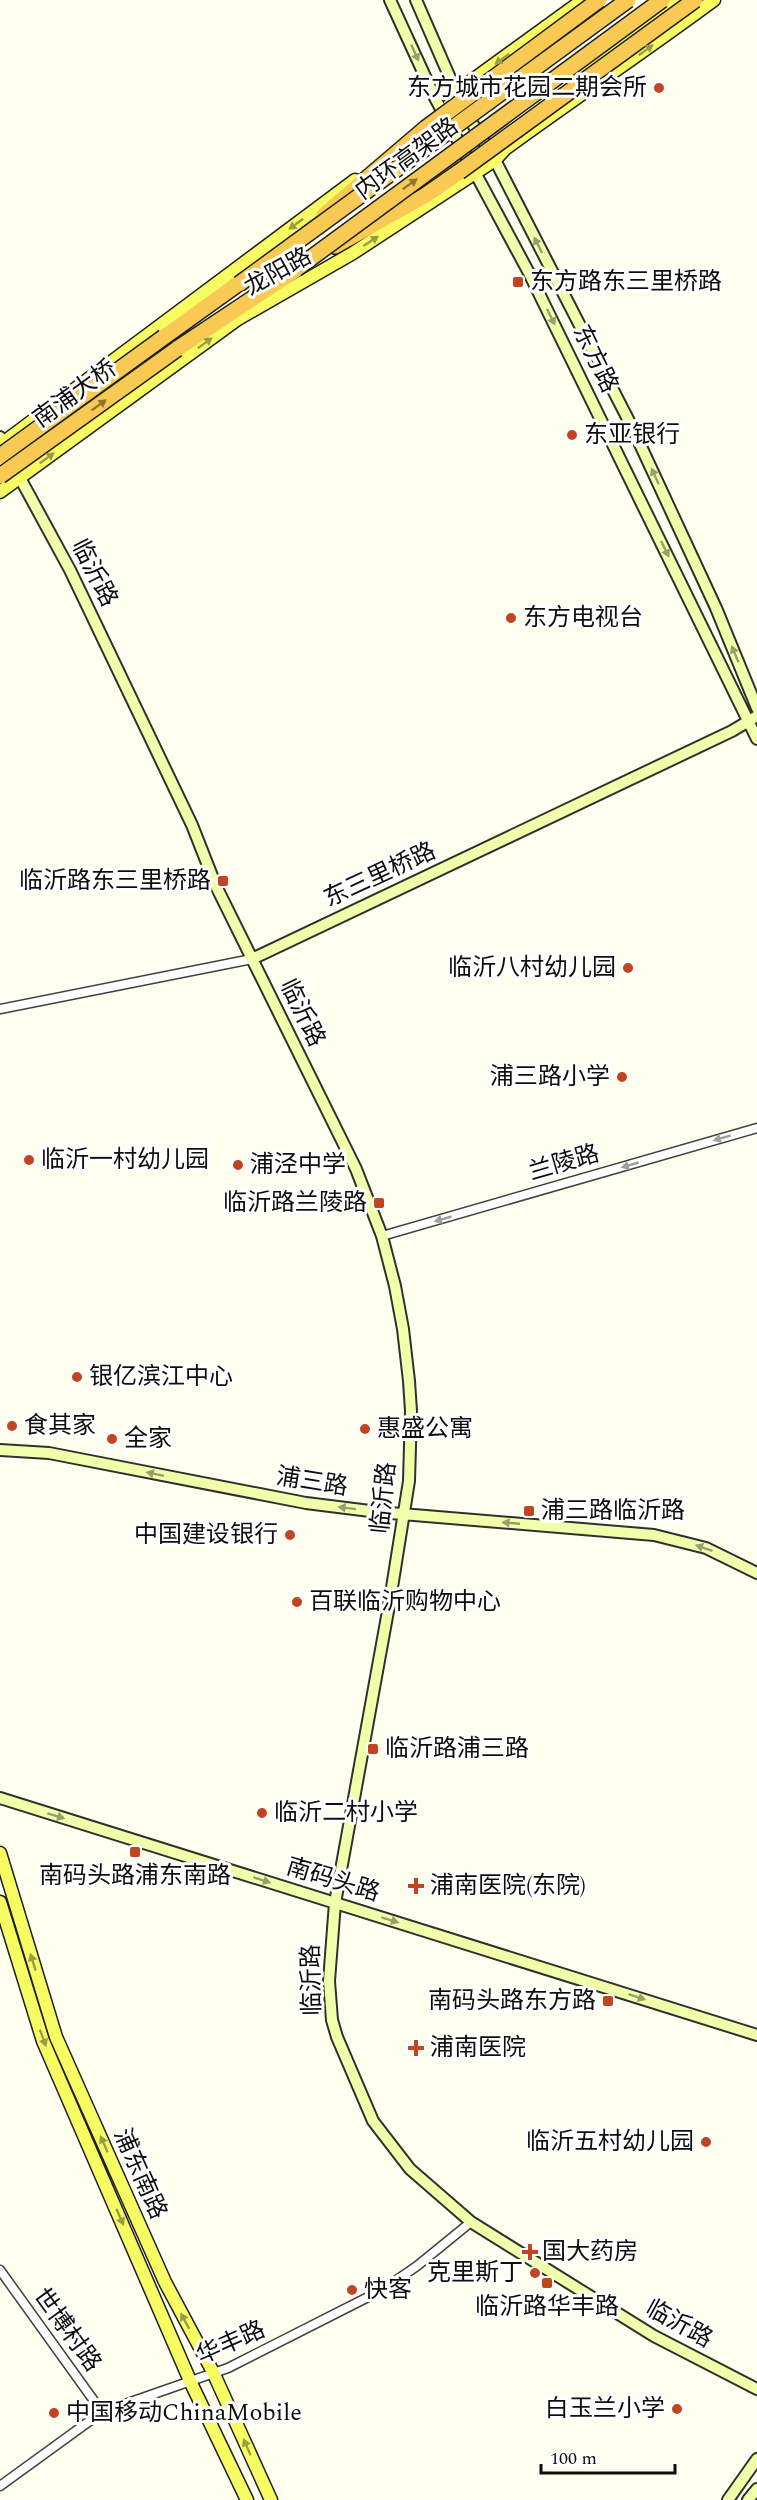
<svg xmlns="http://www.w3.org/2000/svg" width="757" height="2500" viewBox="0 0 757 2500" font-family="Spectral,'Noto Sans SC',serif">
<rect width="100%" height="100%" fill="#feffef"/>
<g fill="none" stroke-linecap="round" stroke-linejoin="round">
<g stroke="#414141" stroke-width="11">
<path id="street" d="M0,1009L252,959
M382,1236L757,1128
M0,2270L102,2412
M0,2486L102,2412L228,2368L382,2290L417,2266L471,2222"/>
</g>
<g stroke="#303030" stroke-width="14">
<path id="secondary" d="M390,0L434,96L529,273L757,739
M416,0L464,110L495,160L632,427L716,608L757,708
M0,437L20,478L70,570L192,825L216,886L356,1169L382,1236L395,1286L403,1329L409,1381L411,1411L409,1481L390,1600L335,1903L329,1981L332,2020L337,2037L373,2121L410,2169L471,2222L654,2336L757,2389
M252,959L732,731L757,716
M0,1450L49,1453L306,1503L378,1512L654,1535L706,1548L757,1573
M0,1798L757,2035
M728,2500L757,2459
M748,2500L757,2489"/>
</g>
<g stroke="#1f1f1f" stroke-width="15">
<path id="primary" d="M583,84L585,73L593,62L677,0
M446,112L456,92L583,0
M0,445L355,180
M0,492L238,319L353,253L495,160L505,149C575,98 645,51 714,0
M0,1853L56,2037L165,2282L213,2372L271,2500
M0,1902L43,2041L191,2383L247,2500"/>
</g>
<g stroke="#1f1f1f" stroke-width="18">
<path id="highway" d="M324,215L426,128
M335,246L426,195L459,172
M164,337L249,276
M177,349L306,263"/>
</g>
<use href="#street" stroke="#fff" stroke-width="8"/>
<use href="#secondary" stroke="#f2ffaa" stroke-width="10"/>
<use href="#primary" stroke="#f8fc63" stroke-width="12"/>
<use href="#highway" stroke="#f8ca54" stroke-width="15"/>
<g stroke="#1f1f1f" stroke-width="18" stroke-linecap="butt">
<path id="highway-bridge" d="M426,128L599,0
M459,172L695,0
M296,269L662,0
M239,284L628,0
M0,456L164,337
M0,476L177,349"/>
</g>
<use href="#highway-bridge" stroke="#f8ca54" stroke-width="15"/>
</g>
<defs><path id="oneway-solid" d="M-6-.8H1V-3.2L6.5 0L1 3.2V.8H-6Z" transform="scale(1.5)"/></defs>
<g fill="#9a9d41">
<use href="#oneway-solid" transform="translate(646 50) rotate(-36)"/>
<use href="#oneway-solid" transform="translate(502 59) rotate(144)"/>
<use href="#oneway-solid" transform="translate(296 224) rotate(144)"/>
<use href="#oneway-solid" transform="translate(371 241) rotate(-33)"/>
<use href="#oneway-solid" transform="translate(205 343) rotate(-36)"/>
<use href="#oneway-solid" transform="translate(47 458) rotate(-36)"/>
<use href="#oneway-solid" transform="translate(33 1962) rotate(-107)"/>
<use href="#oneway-solid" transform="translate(43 2038) rotate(70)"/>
<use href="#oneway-solid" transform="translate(104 2144) rotate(-114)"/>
<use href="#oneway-solid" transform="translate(120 2217) rotate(66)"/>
<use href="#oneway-solid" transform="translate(185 2321) rotate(-118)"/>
<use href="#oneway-solid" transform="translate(247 2447) rotate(-114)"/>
</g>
<g fill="#979f6c">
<use href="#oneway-solid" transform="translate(415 53) rotate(65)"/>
<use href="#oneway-solid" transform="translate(538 245) rotate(-117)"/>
<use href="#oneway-solid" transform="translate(551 317) rotate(64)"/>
<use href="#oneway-solid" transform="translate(655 476) rotate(-115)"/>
<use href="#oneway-solid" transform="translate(665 549) rotate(64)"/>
<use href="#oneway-solid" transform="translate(735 654) rotate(-113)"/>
<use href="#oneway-solid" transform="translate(155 1474) rotate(-168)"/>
<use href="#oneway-solid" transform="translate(347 1508) rotate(-173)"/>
<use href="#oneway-solid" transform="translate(511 1523) rotate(-175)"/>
<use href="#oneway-solid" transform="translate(704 1548) rotate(-161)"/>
<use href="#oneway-solid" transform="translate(56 1816) rotate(17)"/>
<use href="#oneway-solid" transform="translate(262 1880) rotate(18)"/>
<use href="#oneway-solid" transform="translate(390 1920) rotate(17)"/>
<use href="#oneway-solid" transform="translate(637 1997) rotate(18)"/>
</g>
<g fill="#8f7534">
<use href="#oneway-solid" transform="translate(410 184) rotate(-36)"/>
<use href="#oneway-solid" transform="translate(99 405) rotate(-36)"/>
</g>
<g fill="#9f9f9f">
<use href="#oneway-solid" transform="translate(722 1138) rotate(164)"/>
<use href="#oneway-solid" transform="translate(630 1165) rotate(164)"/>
<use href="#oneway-solid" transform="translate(443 1219) rotate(164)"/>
</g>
<g fill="#c24522" stroke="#fff" stroke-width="2">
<circle cx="659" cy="88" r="6"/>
<rect x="512" y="276" width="12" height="12" rx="3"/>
<circle cx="572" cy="435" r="6"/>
<circle cx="511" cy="618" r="6"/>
<rect x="217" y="875" width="12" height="12" rx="3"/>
<circle cx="628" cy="968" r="6"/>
<circle cx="622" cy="1077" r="6"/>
<circle cx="29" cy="1160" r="6"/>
<circle cx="238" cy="1165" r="6"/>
<rect x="373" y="1197" width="12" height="12" rx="3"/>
<circle cx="77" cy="1377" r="6"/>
<circle cx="12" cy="1426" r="6"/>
<circle cx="365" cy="1429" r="6"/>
<circle cx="112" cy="1439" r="6"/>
<rect x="523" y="1505" width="12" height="12" rx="3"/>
<circle cx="290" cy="1535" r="6"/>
<circle cx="297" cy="1602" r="6"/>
<rect x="367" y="1743" width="12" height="12" rx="3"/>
<circle cx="262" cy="1813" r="6"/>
<rect x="129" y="1846" width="12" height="12" rx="3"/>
<path d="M413 1877h6v6h6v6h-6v6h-6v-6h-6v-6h6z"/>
<rect x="602" y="1995" width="12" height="12" rx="3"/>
<path d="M413 2039h6v6h6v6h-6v6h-6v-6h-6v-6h6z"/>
<circle cx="706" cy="2142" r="6"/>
<path d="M527 2243h6v6h6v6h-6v6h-6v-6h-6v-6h6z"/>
<circle cx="535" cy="2273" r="6"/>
<rect x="541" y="2277" width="12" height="12" rx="3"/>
<circle cx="352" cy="2290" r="6"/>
<circle cx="677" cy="2409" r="6"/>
<circle cx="54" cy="2413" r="6"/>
</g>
<g text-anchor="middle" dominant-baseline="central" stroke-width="6" stroke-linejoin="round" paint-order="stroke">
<g font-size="24" fill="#0e0e0e" stroke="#fff" text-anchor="start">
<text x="647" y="88" text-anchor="end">东方城市花园二期会所</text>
<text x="530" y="282">东方路东三里桥路</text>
<text x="584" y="435">东亚银行</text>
<text x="523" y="618">东方电视台</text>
<text x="211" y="881" text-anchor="end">临沂路东三里桥路</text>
<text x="616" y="968" text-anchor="end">临沂八村幼儿园</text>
<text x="610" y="1077" text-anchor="end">浦三路小学</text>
<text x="41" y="1160">临沂一村幼儿园</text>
<text x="250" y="1165">浦泾中学</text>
<text x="367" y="1203" text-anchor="end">临沂路兰陵路</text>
<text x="89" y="1377">银亿滨江中心</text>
<text x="24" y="1426">食其家</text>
<text x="377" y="1429">惠盛公寓</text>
<text x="124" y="1439">全家</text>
<text x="541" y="1511">浦三路临沂路</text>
<text x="278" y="1535" text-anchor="end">中国建设银行</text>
<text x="309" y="1602">百联临沂购物中心</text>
<text x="385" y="1749">临沂路浦三路</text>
<text x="274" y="1813">临沂二村小学</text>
<text x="135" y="1876" text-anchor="middle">南码头路浦东南路</text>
<text x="430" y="1886">浦南医院(东院)</text>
<text x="596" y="2001" text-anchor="end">南码头路东方路</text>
<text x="430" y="2048">浦南医院</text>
<text x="694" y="2142" text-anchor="end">临沂五村幼儿园</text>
<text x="542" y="2252">国大药房</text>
<text x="523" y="2273" text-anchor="end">克里斯丁</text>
<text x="364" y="2290">快客</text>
<text x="547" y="2307" text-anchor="middle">临沂路华丰路</text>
<text x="665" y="2409" text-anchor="end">白玉兰小学</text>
<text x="66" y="2413">中国移动ChinaMobile</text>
</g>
<g font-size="24" fill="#0e0e0e" stroke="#fff">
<text transform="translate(407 159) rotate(-36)">内环高架路</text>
<text transform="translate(278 272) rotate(-29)">龙阳路</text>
<text transform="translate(595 359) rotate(64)">东方路</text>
<text transform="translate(75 394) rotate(-36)">南浦大桥</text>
<text transform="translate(94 573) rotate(63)">临沂路</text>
<text transform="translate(380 875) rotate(-25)">东三里桥路</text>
<text transform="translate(302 1013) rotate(64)">临沂路</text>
<text transform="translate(564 1163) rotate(-16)">兰陵路</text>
<text transform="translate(312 1482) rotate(9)">浦三路</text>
<text transform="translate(384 1498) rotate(-84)">临沂路</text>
<text transform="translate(333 1880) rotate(17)">南码头路</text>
<text transform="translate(312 1980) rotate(-91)">临沂路</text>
<text transform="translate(140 2174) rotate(66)">浦东南路</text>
<text transform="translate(679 2324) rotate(29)">临沂路</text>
<text transform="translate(67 2330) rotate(54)">世博村路</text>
<text transform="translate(231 2343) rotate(-24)">华丰路</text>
</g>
</g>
<path d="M541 2464v9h134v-9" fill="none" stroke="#0e0e0e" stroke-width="3"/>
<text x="550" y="2464" font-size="18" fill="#0e0e0e" stroke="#ffffff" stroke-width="4.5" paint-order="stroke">100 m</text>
</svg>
